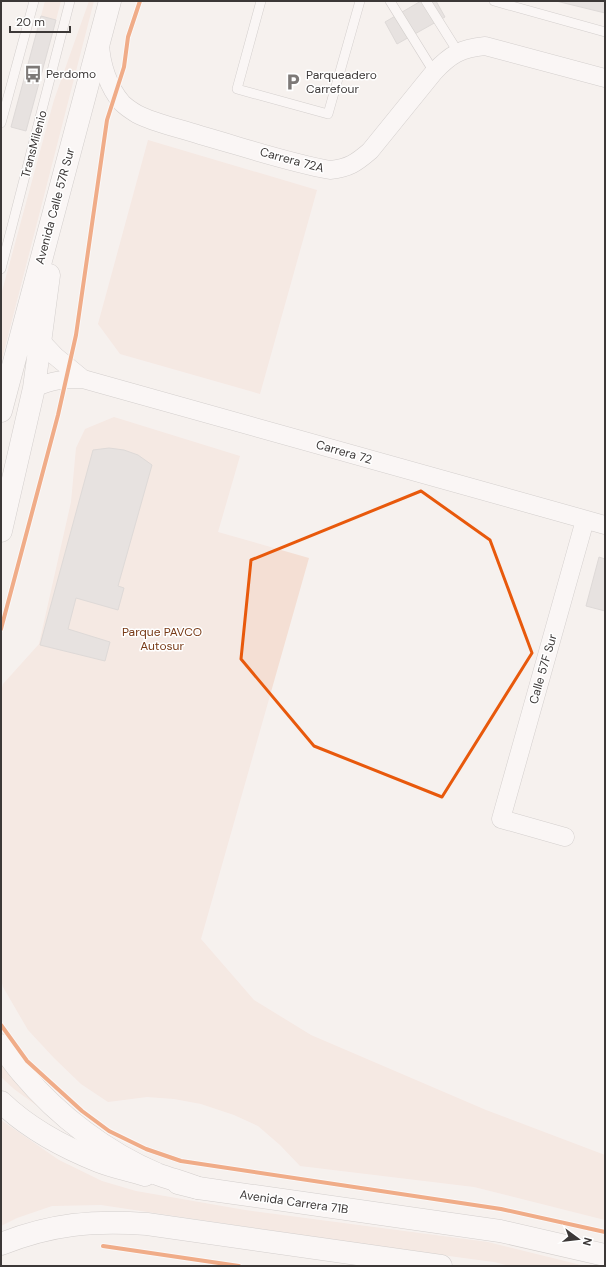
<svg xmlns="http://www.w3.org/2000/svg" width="606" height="1267" viewBox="0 0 606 1267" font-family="'DM Sans',sans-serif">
<rect width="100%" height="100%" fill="#f6f1ee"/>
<path fill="#f4dfd4" d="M45,1H61L56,20L41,16Z
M89,1H94L1,363V295L54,100Z
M148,140L317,190L260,394L120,354L98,324Z
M114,417L240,456L218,532L309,558L201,939L254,1000L311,1035L486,1110L605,1155V1220L474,1187L300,1166L280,1145L258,1126L234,1115L201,1104L174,1099L147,1097L108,1102L81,1084L54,1058L28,1030L3,987L1,979V693L3,684L39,644L71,502L76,448L85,429Z
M1,1063L47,1113L14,1089L1,1077Z
M1,1120L59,1160L102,1181L136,1191L245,1210L488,1242L585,1266H510L494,1262L374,1246L101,1205L52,1206L17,1218L1,1226Z"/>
<path fill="#d4d1ce" stroke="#c1bdbb" d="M421,1H436L445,17L397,44L385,22Z
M556,1H605V13Z
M41,16L56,20L26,131L11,127Z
M109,448L124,450L138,455L152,465L118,586L124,588L118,610L76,598L68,629L110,642L105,661L40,645L93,450Z
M599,557L605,559V611L586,606Z"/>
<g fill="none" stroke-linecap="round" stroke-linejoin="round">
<g stroke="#aaa6a4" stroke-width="10">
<path id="service" d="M261,1L237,89L328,114L360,1
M390,1L434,72
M426,1L458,52
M494,1L605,32
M1,123L34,1
M1,269L70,1"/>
</g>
<g stroke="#aaa6a4" stroke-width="19">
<path id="minor" d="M100,44C101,64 108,87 122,103C126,107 132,111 137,114C156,124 180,128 200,135C243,147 286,162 330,170C349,168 356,163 370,151L434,72C450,55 461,48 485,46L605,78
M40,340L55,356L83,379
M34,388C53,380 63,379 83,379L605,525
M565,837L501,819L585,520"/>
</g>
<g stroke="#aaa6a4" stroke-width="23">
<path id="primary" d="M1,1102C28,1128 63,1147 98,1161C113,1167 129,1170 145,1175
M178,1183L198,1188L500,1231L605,1255
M1,1244C51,1224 94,1220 147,1224L441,1266"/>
</g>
<g stroke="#aaa6a4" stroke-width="23">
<path id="trunk" d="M1,411L110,1
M1,531L34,388L49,275
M1,1045C8,1055 15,1065 23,1074C58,1116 107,1153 157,1174C171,1179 185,1183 198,1188"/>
</g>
<use href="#service" stroke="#fefdfc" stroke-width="9"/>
<use href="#minor" stroke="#fefdfc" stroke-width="18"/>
<use href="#primary" stroke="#fefdfc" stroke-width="22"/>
<use href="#trunk" stroke="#fefdfc" stroke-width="22"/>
<g stroke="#fff" stroke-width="6">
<path id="cycleway" d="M1,629L58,415L76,335L107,120L124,67L128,37L140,1
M1,1025L27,1061L82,1111L109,1131L146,1149L181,1161L501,1209L605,1232
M103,1246L239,1266"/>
</g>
<use href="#cycleway" stroke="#e8590c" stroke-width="4"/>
</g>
<path d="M0 0H606V1267H0ZM421,491L490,540L532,653L442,797L314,746L241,659L251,560Z" fill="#f6f1ee" fill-opacity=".55" fill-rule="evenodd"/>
<path fill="none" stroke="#e8590c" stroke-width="3" stroke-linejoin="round" d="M421,491L490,540L532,653L442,797L314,746L241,659L251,560Z"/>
<defs>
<g id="bus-bare" transform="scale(1.38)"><path d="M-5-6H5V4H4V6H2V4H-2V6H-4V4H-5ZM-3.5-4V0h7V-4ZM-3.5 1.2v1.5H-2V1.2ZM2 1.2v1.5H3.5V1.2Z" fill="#7d7977" stroke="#fff" stroke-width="2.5" paint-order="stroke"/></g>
<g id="parking-bare" transform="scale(1.38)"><path d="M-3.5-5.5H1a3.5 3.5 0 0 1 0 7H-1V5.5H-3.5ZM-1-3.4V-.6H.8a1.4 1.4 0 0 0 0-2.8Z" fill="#7d7977" stroke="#fff" stroke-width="2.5" paint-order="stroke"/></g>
</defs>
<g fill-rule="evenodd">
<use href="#bus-bare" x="33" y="74"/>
<use href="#parking-bare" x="293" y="82"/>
</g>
<g text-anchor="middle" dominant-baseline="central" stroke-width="3" stroke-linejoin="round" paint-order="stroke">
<g font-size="12" fill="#3c3837" stroke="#fff" text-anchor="start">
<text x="46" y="74">Perdomo</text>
<text x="306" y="75">Parqueadero<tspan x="306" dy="14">Carrefour</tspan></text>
</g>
<g font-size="12" fill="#3c3837" stroke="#fff">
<text transform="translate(34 144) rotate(-75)">TransMilenio</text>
<text transform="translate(292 160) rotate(15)">Carrera 72A</text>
<text transform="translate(55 206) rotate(-75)">Avenida Calle 57R Sur</text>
<text transform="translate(344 452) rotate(16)">Carrera 72</text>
<text transform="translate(543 669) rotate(-74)">Calle 57F Sur</text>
<text transform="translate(294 1202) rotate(8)">Avenida Carrera 71B</text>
</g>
<g font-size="12" fill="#773915" stroke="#fff">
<text x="162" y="632">Parque PAVCO<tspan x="162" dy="14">Autosur</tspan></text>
</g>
</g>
<rect width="606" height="1267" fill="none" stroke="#3c3837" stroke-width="4"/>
<g transform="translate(578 1239) rotate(105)" stroke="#ffffff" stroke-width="3" paint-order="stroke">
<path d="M0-3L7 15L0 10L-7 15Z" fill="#3c3837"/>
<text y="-6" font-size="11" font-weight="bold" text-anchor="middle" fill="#3c3837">N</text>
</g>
<path d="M10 26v6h60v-6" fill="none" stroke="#3c3837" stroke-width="2"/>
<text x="16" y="26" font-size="12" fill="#3c3837" stroke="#ffffff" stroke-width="3" paint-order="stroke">20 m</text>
</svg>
